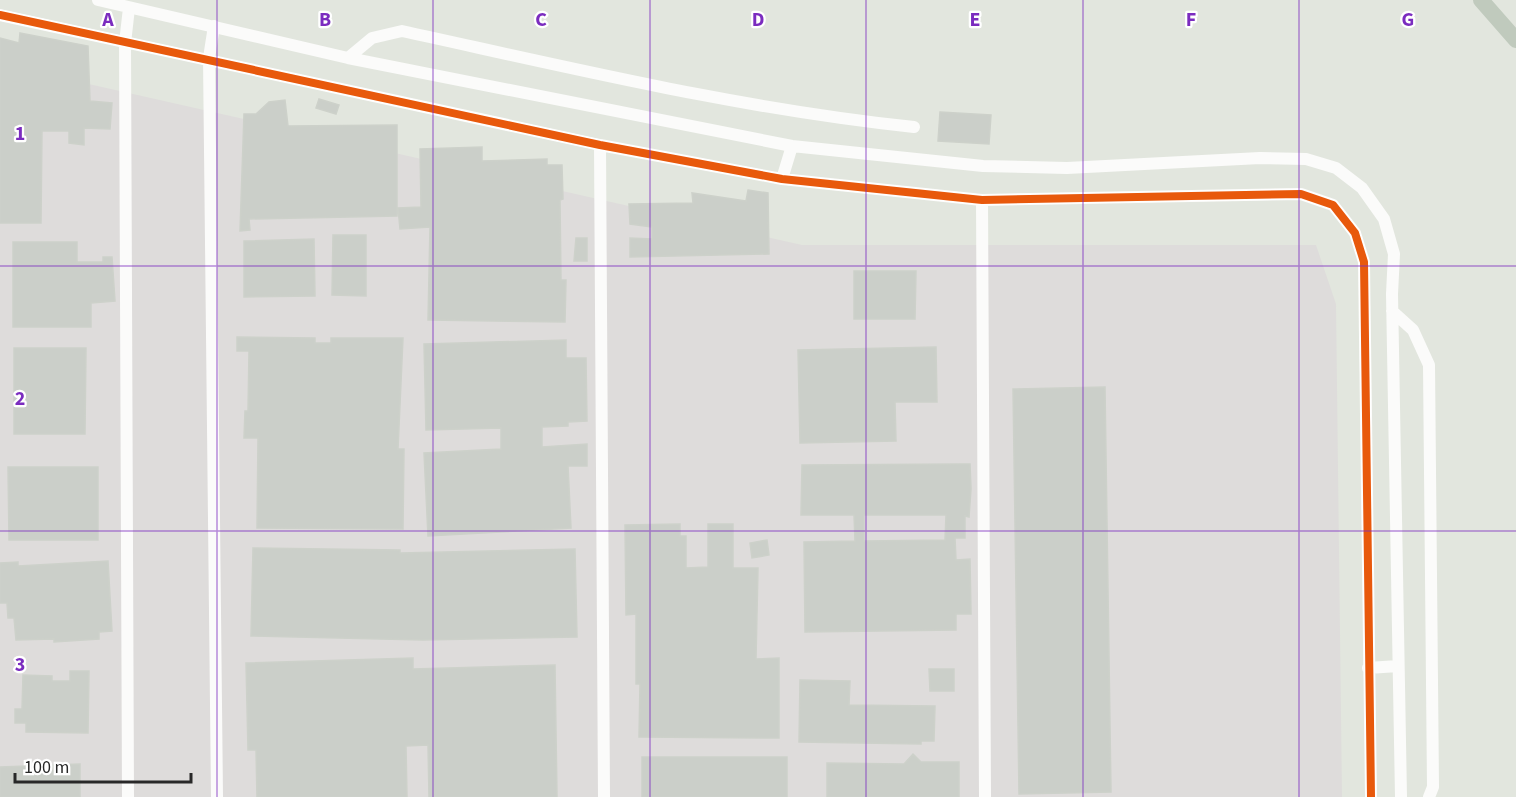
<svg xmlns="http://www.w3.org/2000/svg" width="1516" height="797" viewBox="0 0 1516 797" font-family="'Source Sans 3',sans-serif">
<rect width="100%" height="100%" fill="#e2e6de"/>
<path fill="#dedcdb" d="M0,64L802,245H1316L1336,304L1342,797H0Z"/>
<path fill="#cbcfc9" stroke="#cdd1ca" stroke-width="1.5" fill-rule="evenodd" d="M20,33L88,46L90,101L112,103L110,129L84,128V145L69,143V131H42L41,223H0V38L19,43Z
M319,99L339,105L336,114L316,108Z
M285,100L288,126L397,125V216L249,219L250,230L240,231L244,114H256L269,102Z
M940,112L991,115L989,144L938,141Z
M482,147V161L547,159V165H562L563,199L560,200L561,280H566L565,322L428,320L430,227L400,229L398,208L421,207L420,149Z
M748,190L768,193L769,254L630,257V238L652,239V227L630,224L629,204L693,203L692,193L746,201Z
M333,235H366V296L332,295Z
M576,238H587V261H574Z
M314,239L315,296L244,297V241Z
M13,242H77V262H103V257H112L115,301L91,303V327H13Z
M854,271H916L915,319H854Z
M237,337L315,338V343H331V338H403L398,449H404L403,529L257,528L258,438H244L245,411H248L249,351H237Z
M566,340V358H586L587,421L568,422V426L542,427V447L587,444V466H568L571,528L428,536L424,453L501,449V428L426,430L424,344Z
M936,347L937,402H895L896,441L800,443L798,350Z
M14,348H86L85,434H14Z
M1105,387L1111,792L1019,794L1013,389Z
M961,464H970L971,489L969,517L965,516V538H955L956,560L970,559L971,614H956V630L805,632L804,542L855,541L854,515H801L802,465ZM864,515H946L945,540L864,541Z
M8,467H98V540H9Z
M680,524V536H686V568L708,567V524H733V568H758L756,659L779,658V738L639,737L640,684H636V614L626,615L625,525Z
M767,540L769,555L752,558L750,543Z
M253,548L400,550V553L575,549L577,637L423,640L251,636Z
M108,561L112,631L99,632V639L54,642V639L16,640L14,618H8L7,603H0V563L18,562V566Z
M413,658V669L555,665L557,797H429L428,745L406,746L407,797H257L256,750H248L246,663Z
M929,669H954V691H930Z
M70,671H89L88,733L26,732V723H15V709H22L23,675L52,676V681H70Z
M800,680L850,681L849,705L935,706L934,741H921V744L799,742Z
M913,754L921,762H959V797H827V763L904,764Z
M642,757H787V797H642Z
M80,764V797H0V767Z"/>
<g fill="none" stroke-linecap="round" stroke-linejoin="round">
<path stroke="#fbfbfa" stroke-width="12" d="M98,0L348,58L792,146L983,166L1067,168L1260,158L1306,159L1336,168L1362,188L1384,219L1394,254L1392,294L1401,797
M0,15L600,145L782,179L982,200L1301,194L1333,205L1355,233L1364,262L1371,797
M214,26L209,58L217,797
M348,58L372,38L402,31C572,68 741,109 914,127
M600,145L604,797
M782,179L792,146
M982,200L985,797
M1392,311L1413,330L1429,365L1433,787L1429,797
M1368,668L1398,666
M128,797L125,43L129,8"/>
<path stroke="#c0cabd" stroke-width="16" d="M1481,0L1516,40"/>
<g stroke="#fff" stroke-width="11">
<path id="cycleway" d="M0,15L600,145L782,179L982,200L1301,194L1333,205L1355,233L1364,262L1371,797"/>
</g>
<use href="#cycleway" stroke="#e8590c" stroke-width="8"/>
</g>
<path fill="none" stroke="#7b2cbf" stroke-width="1.5" stroke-opacity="0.55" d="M217,0V797M433,0V797M650,0V797M866,0V797M1083,0V797M1299,0V797M0,266H1516M0,531H1516"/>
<g font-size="20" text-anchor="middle" font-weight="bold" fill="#7b2cbf" stroke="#fff" stroke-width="4.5" stroke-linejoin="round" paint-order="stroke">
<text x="108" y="26">A</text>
<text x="325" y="26">B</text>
<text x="541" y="26">C</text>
<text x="758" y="26">D</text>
<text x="975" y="26">E</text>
<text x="1191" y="26">F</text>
<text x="1408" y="26">G</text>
<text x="20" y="140">1</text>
<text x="20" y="405">2</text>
<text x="20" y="671">3</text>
</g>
<path d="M15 773v9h176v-9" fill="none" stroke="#282828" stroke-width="3"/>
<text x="24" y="773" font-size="18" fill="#282828" stroke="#ffffff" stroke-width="4.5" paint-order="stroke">100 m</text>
</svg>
